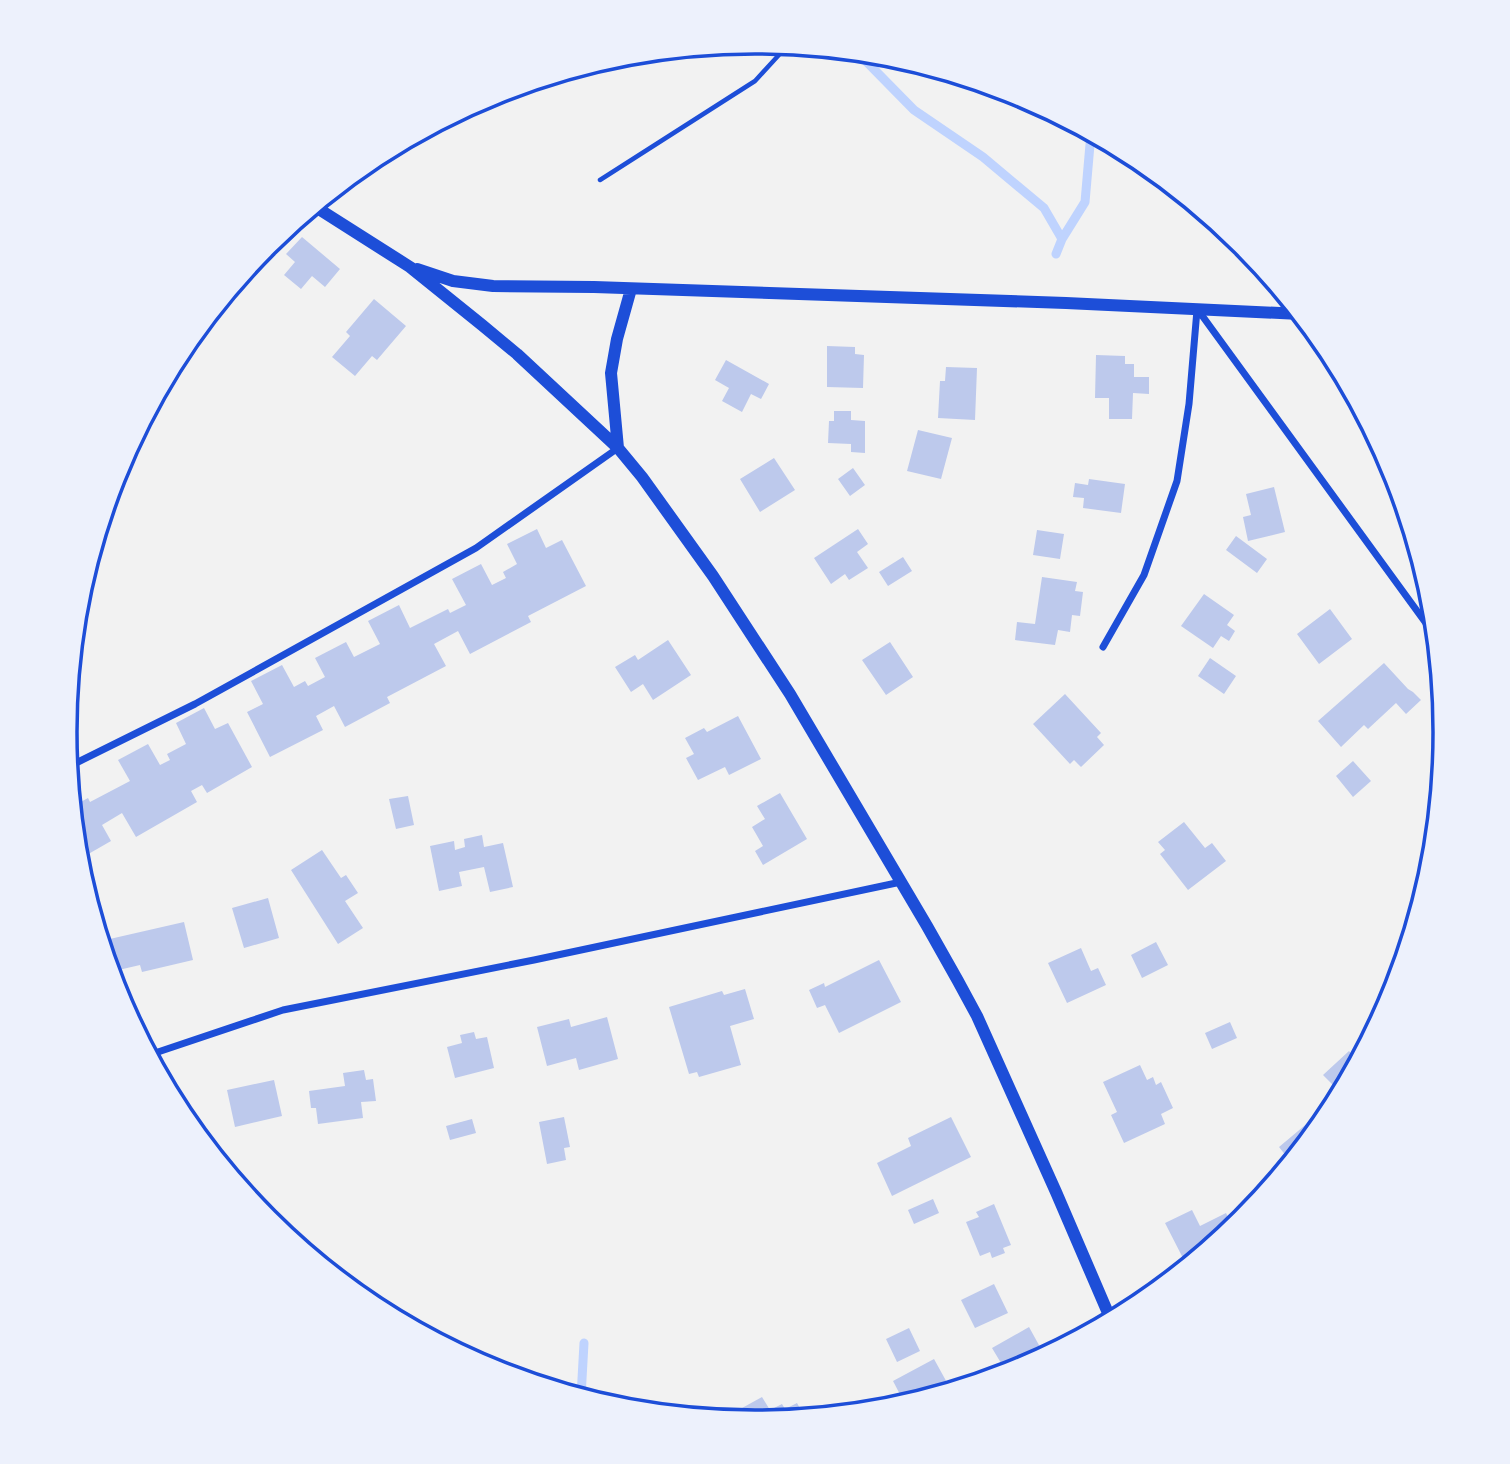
<svg xmlns="http://www.w3.org/2000/svg" width="1510" height="1464" viewBox="0 0 1510 1464" font-family="Raleway,sans-serif">
<rect width="100%" height="100%" fill="#f2f2f2"/>
<g fill="none" stroke-linecap="round" stroke-linejoin="round">
<path stroke="#bfd3fe" stroke-width="9" d="M857,52L914,110L983,157L1044,208L1062,239
M1056,254L1062,239L1085,202L1091,133
M581,1397L584,1343"/>
</g>
<path fill="#bdc9ec" d="M302,237L340,269L325,287L312,276L301,289L284,275L295,262L286,254Z
M374,299L406,326L377,360L372,356L355,376L332,357L350,336L346,332Z
M827,346L855,347V354L864,355L863,388L827,387Z
M1096,355L1125,356V364H1134V377H1149V394L1133,393L1132,419H1109V398H1095Z
M726,360L769,384L761,399L751,394L742,412L722,401L729,388L715,380Z
M946,367L977,368L975,420L938,418L940,381H945Z
M834,411H851V420L865,421V453L851,452V444L828,443L829,421H834Z
M918,430L952,438L941,479L907,471Z
M774,458L795,490L760,512L740,479Z
M853,468L865,485L850,496L838,479Z
M1089,479L1125,484L1121,513L1083,508L1084,498L1073,497L1075,483L1088,485Z
M1274,487L1285,532L1248,541L1243,517L1251,515L1246,494Z
M537,529L546,548L562,540L586,586L528,616L531,622L470,654L458,631L434,644L446,666L387,697L390,703L345,727L334,706L316,716L323,730L270,757L247,712L263,704L251,681L282,665L294,687L305,681L308,686L325,677L315,658L346,642L354,657L380,644L368,621L399,605L410,628L448,609L450,613L466,605L452,579L481,564L492,585L506,578L503,572L517,564L507,544Z
M858,529L868,544L857,552L868,568L849,580L845,574L831,584L814,558Z
M1037,530L1064,534L1060,559L1033,555Z
M1236,536L1267,559L1257,573L1226,550Z
M903,557L912,571L888,586L879,572Z
M1042,577L1077,582L1075,591L1083,592L1080,616L1072,615L1070,632L1058,630L1055,645L1015,640L1017,622L1035,624Z
M1204,594L1234,615L1227,625L1235,631L1229,641L1221,636L1213,648L1181,626Z
M1330,609L1352,639L1319,664L1297,634Z
M668,640L691,675L653,700L643,684L631,692L615,667L635,655L638,660Z
M890,642L913,677L886,695L862,660Z
M1210,658L1236,676L1224,694L1198,676Z
M1384,663L1408,689L1413,692L1421,700L1406,714L1396,703L1368,729L1364,725L1341,747L1318,721Z
M1065,694L1101,733L1097,737L1104,745L1081,767L1074,760L1070,764L1033,724Z
M204,708L215,729L228,723L252,767L207,793L202,785L191,791L197,802L136,837L122,813L102,825L111,841L78,860L71,793L77,804L88,798L90,802L130,781L118,760L148,744L160,765L170,760L167,754L186,744L176,723Z
M738,716L761,759L729,775L725,767L698,780L686,758L694,754L685,738L704,728L707,732Z
M1353,761L1371,781L1353,797L1336,776Z
M780,793L807,839L763,865L755,851L763,846L752,827L765,819L757,806Z
M408,796L414,825L396,829L389,799Z
M1184,822L1205,848L1212,843L1226,861L1188,890L1160,854L1165,850L1158,842Z
M482,835L484,847L503,843L513,887L490,892L484,867L459,872L462,886L439,891L430,846L454,841L455,850L465,847L464,839Z
M322,850L341,878L346,875L358,893L345,901L363,928L338,944L291,870Z
M268,898L279,938L244,948L232,908Z
M184,922L193,960L142,972L140,965L110,972L101,941Z
M1156,942L1168,965L1142,978L1131,955Z
M1081,948L1091,971L1098,968L1106,985L1067,1003L1048,963Z
M879,960L901,1002L839,1033L825,1005L817,1008L809,990L824,983L825,987Z
M745,989L754,1019L730,1026L741,1065L699,1077L697,1072L689,1074L669,1007L722,991L724,995Z
M607,1017L618,1059L579,1070L576,1058L547,1066L537,1027L569,1019L571,1027Z
M1230,1022L1237,1038L1212,1049L1205,1033Z
M474,1032L476,1039L487,1037L494,1068L455,1078L447,1047L462,1043L460,1035Z
M1349,1051L1358,1061L1336,1102L1330,1097L1338,1090L1323,1075Z
M1140,1065L1147,1080L1153,1077L1156,1085L1161,1082L1173,1108L1161,1114L1165,1124L1124,1143L1111,1115L1117,1112L1103,1082Z
M364,1070L366,1080L373,1079L376,1101L361,1102L363,1118L318,1124L316,1108H311L309,1091L345,1086L343,1073Z
M274,1080L282,1116L235,1127L227,1090Z
M564,1117L570,1147L564,1148L566,1160L547,1164L539,1122Z
M951,1117L971,1157L892,1196L877,1163L911,1146L908,1138Z
M472,1119L476,1133L450,1140L446,1126Z
M1310,1121L1317,1130L1291,1162L1279,1147Z
M933,1199L939,1213L914,1224L908,1210Z
M994,1204L1011,1245L1003,1248L1005,1253L992,1258L990,1252L980,1256L966,1222L979,1217L976,1212Z
M1192,1210L1200,1226L1226,1213L1230,1221L1245,1213L1246,1216L1187,1266L1165,1223Z
M994,1284L1008,1313L975,1328L961,1300Z
M1029,1327L1045,1356L1019,1370L1007,1373L992,1348Z
M909,1328L920,1351L897,1362L886,1339Z
M934,1359L950,1388L945,1392L905,1404L893,1381Z
M762,1397L770,1410L782,1404L785,1409L797,1403L804,1416L818,1408L822,1415L755,1422L737,1420L733,1413Z"/>
<g fill="none" stroke-linecap="round" stroke-linejoin="round">
<path stroke="#1d4ed8" stroke-width="4.5" d="M600,180L755,81L788,45"/>
<path stroke="#1d4ed8" stroke-width="7" d="M1198,310L1436,637
M1103,647L1144,575L1177,481L1189,404L1197,310
M68,767L195,704L476,548L618,448
M149,1055L283,1010L534,960L901,882"/>
<path stroke="#1d4ed8" stroke-width="12" d="M314,206L410,267L482,325L517,354L618,448L642,477L713,576L790,694L927,926L958,981L977,1016L1056,1192L1111,1320
M417,269L453,281L493,286L594,287L1066,303L1300,314
M618,448L611,373L617,339L631,289"/>
</g>
<path d="M0 0H1510V1464H0ZM77 732a678 678 0 1 1 1356 0a678 678 0 1 1-1356 0Z" fill="#edf1fc" fill-rule="evenodd"/>
<path fill="none" stroke="#1d4ed8" stroke-width="3.5" d="M77 732a678 678 0 1 1 1356 0a678 678 0 1 1-1356 0Z"/>
</svg>
